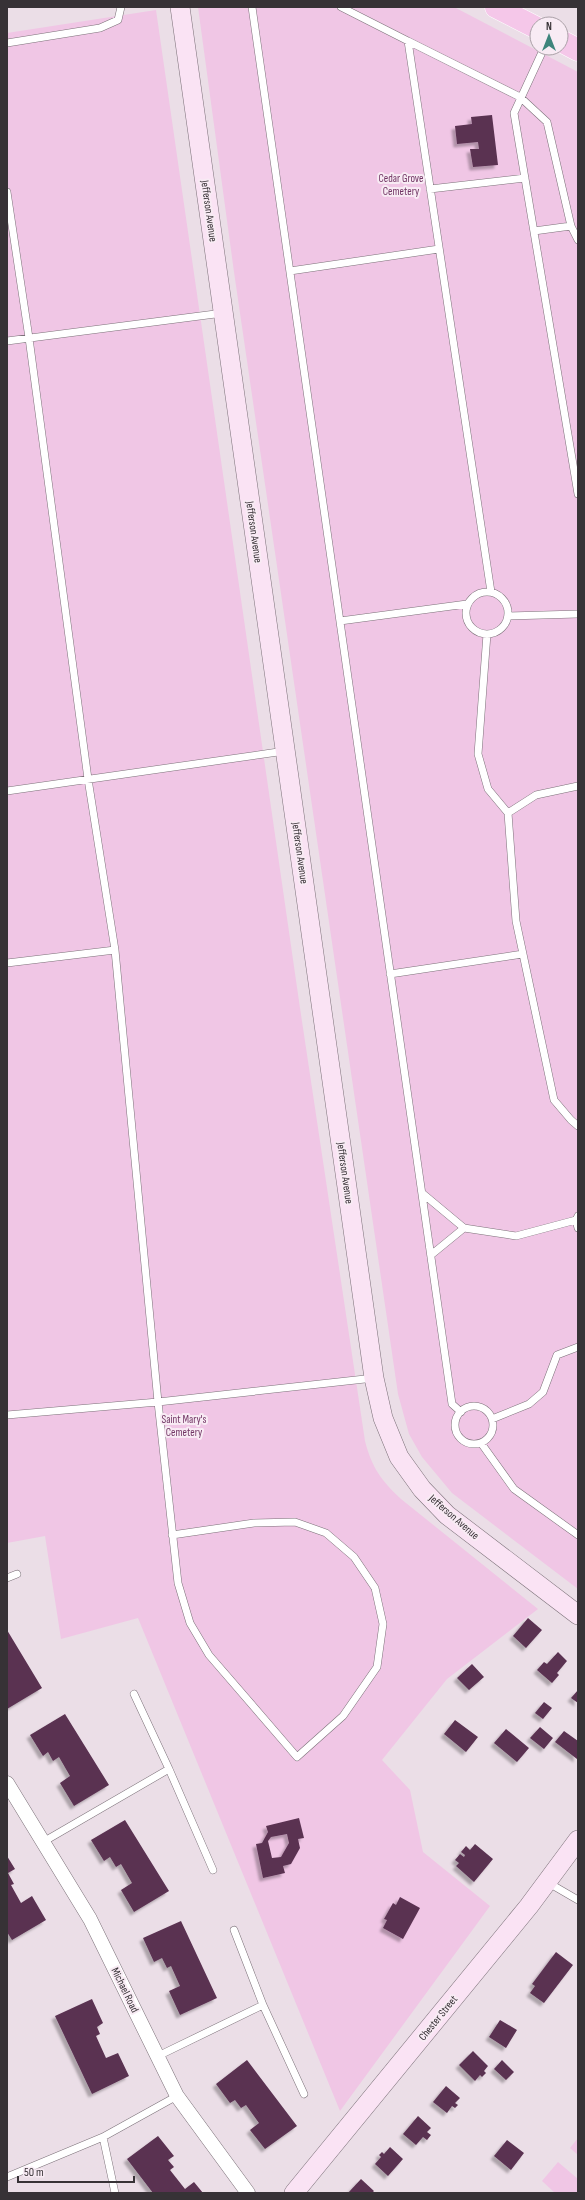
<svg xmlns="http://www.w3.org/2000/svg" width="585" height="2200" viewBox="0 0 585 2200" font-family="'Sofia Sans Condensed',sans-serif">
<defs>
<filter id="shadow"><feDropShadow dx="-3.5" dy="3.5" stdDeviation="1" flood-color="#0004"/></filter>
</defs>
<rect width="100%" height="100%" fill="#ebdee7"/>
<path fill="#f0c6e5" d="M198,7H454L578,72V1589L452,1493L422,1457L409,1434L398,1394L234,272Z
M156,10L300,1008L365,1441C372,1468 381,1480 401,1499L538,1609L447,1679L382,1760L410,1790L423,1852L490,1906L340,2111L138,1618L61,1639L45,1536L7,1543V33Z
M578,2138V2155L570,2148Z
M558,2162L578,2179V2193H555L542,2181Z"/>
<path fill="#5a3151" fill-rule="evenodd" filter="url(#shadow)" d="M492,115L498,165L473,167L470,149H479L478,142L457,144L455,126L472,124L471,117Z
M528,1618L542,1630L526,1648L513,1636Z
M7,1630L42,1688L7,1709Z
M558,1652L567,1661L557,1673L559,1675L552,1683L537,1670L544,1662L547,1664Z
M472,1664L484,1677L469,1690L457,1678Z
M578,1690V1703L571,1698Z
M544,1702L552,1708L543,1719L535,1713Z
M65,1714L109,1785L74,1806L60,1783L70,1776L59,1757L53,1761L48,1752L43,1756L30,1735Z
M455,1720L478,1737L466,1752L444,1734Z
M540,1727L553,1738L544,1749L530,1738Z
M506,1729L529,1748L517,1762L494,1743Z
M564,1731L578,1741L577,1759L555,1742Z
M299,1818L304,1838L298,1839L300,1848L291,1864L283,1866L285,1873L263,1878L256,1844L262,1843L268,1832L266,1826ZM287,1834L289,1843L281,1857L272,1858L268,1841L271,1837Z
M125,1820L169,1891L134,1912L121,1890L132,1883L121,1864L116,1867L110,1857L104,1861L91,1840Z
M475,1844L493,1859L474,1882L456,1866L459,1863L455,1860L460,1854L464,1857L465,1855L461,1852L466,1846L470,1850Z
M7,1856L15,1869L8,1873L14,1884L11,1885L21,1903L32,1896L46,1920L12,1940L7,1932Z
M400,1897L420,1908L403,1939L383,1928L387,1920L384,1919L393,1903L396,1905Z
M181,1921L217,1998L180,2015L169,1991L180,1986L171,1966L167,1968L162,1958L154,1962L143,1938Z
M556,1952L573,1965L544,2003L530,1993L535,1986L532,1984Z
M92,1999L103,2023L97,2027L100,2034L96,2036L106,2058L118,2053L129,2076L92,2094L55,2016Z
M500,2020L517,2030L506,2048L489,2037Z
M473,2051L488,2066L484,2071L486,2073L482,2077L480,2075L475,2081L459,2065Z
M247,2060L297,2126L265,2149L250,2130L259,2123L246,2105L241,2108L235,2100L230,2103L216,2084Z
M502,2060L514,2072L506,2080L494,2069Z
M446,2086L460,2098L455,2103L458,2105L455,2108L452,2106L447,2113L433,2102Z
M418,2116L431,2128L427,2132L431,2135L427,2140L423,2137L416,2145L403,2134Z
M158,2136L174,2156L168,2160L174,2167L170,2170L185,2189L194,2182L203,2193H153L127,2159Z
M507,2140L524,2153L511,2170L494,2156Z
M390,2147L403,2159L388,2176L375,2164L381,2157L379,2155L382,2152L384,2154Z
M361,2179L374,2191L372,2193H348Z"/>
<g fill="none" stroke-linecap="round" stroke-linejoin="round">
<g stroke="#7c7179" stroke-width="8">
<path id="lane" d="M252,7L452,1404L461,1412
M341,7L408,41
M7,43L100,28L118,20L121,7
M544,48L514,113L578,494
M430,189L525,178
M7,192L29,338L88,779L115,950L158,1402L374,1378
M534,231L571,226
M290,271L439,249
M7,341L223,313
M466 613a21 21 0 1 1 42 0a21 21 0 1 1-42 0Z
M491,592L408,41L520,97L547,122L571,226L578,240
M508,616L578,614
M340,621L467,604
M487,634L478,754L488,789L508,813L516,921L554,1100L571,1120L578,1126
M7,791L285,751
M508,813L536,795L578,786
M7,963L115,950
M390,974L523,954
M422,1193L464,1228L516,1236L576,1220
M578,1216L576,1220L578,1228
M431,1255L464,1228
M455 1425a19 19 0 1 1 38 0a19 19 0 1 1-38 0Z
M7,1415L158,1402L178,1583L190,1623L209,1655L297,1757L343,1716L377,1667L383,1624L375,1588L354,1557L326,1533L295,1522L254,1523L172,1535
M492,1419L529,1404L543,1392L557,1355L578,1347
M481,1443L514,1489L578,1535
M7,1578L17,1574
M169,1769L213,1870
M43,1842L169,1769L134,1694
M547,1882L578,1900
M263,2005L304,2094
M158,2056L263,2005L234,1930
M7,2177L103,2137
M115,2193L103,2137L177,2096"/>
</g>
<g stroke="#7c7179" stroke-width="15">
<path id="street" d="M7,1783L90,1919L177,2096L248,2193"/>
</g>
<g stroke="#7c7179" stroke-width="20">
<path id="secondary" d="M180,7L374,1378L383,1418L399,1457L422,1489L447,1515L578,1615
M294,2193L529,1906L578,1840"/>
</g>
<g stroke="#fff" stroke-width="23">
<path id="primary" d="M496,7L537,28
M561,41L578,50"/>
</g>
<use href="#lane" stroke="#fff" stroke-width="7"/>
<use href="#street" stroke="#fff" stroke-width="14"/>
<use href="#secondary" stroke="#fae3f4" stroke-width="19"/>
<use href="#primary" stroke="#f5c7e9" stroke-width="22"/>
</g>
<g text-anchor="middle" dominant-baseline="central" stroke-width="4" stroke-linejoin="round" paint-order="stroke">
<g font-size="11" fill="#713564" stroke="#f8ebf4">
<text x="401" y="178">Cedar Grove<tspan x="401" dy="13">Cemetery</tspan></text>
<text x="184" y="1419">Saint Mary's<tspan x="184" dy="13">Cemetery</tspan></text>
</g>
<g font-size="11" fill="#373236" stroke="#f8ebf4">
<text transform="translate(209 211) rotate(82)">Jefferson Avenue</text>
<text transform="translate(254 532) rotate(82)">Jefferson Avenue</text>
<text transform="translate(300 853) rotate(82)">Jefferson Avenue</text>
<text transform="translate(345 1173) rotate(82)">Jefferson Avenue</text>
<text transform="translate(454 1517) rotate(41)">Jefferson Avenue</text>
<text transform="translate(125 1990) rotate(64)">Michael Road</text>
<text transform="translate(438 2018) rotate(-51)">Chester Street</text>
</g>
</g>
<rect width="585" height="2200" fill="none" stroke="#373236" stroke-width="16"/>
<g transform="translate(549 36)"><circle r="19" fill="#f8ebf4" stroke="#aba1a8"/>
<path d="M0-3L7 15L0 10L-7 15Z" fill="#3e847c"/>
<text y="-6" font-size="11" font-weight="bold" text-anchor="middle" fill="#373236">N</text>
</g>
<path d="M18 2176v6h116v-6" fill="none" stroke="#373236" stroke-width="2"/>
<text x="24" y="2176" font-size="12" fill="#373236" stroke="#f8ebf4" stroke-width="3" paint-order="stroke">50 m</text>
</svg>
